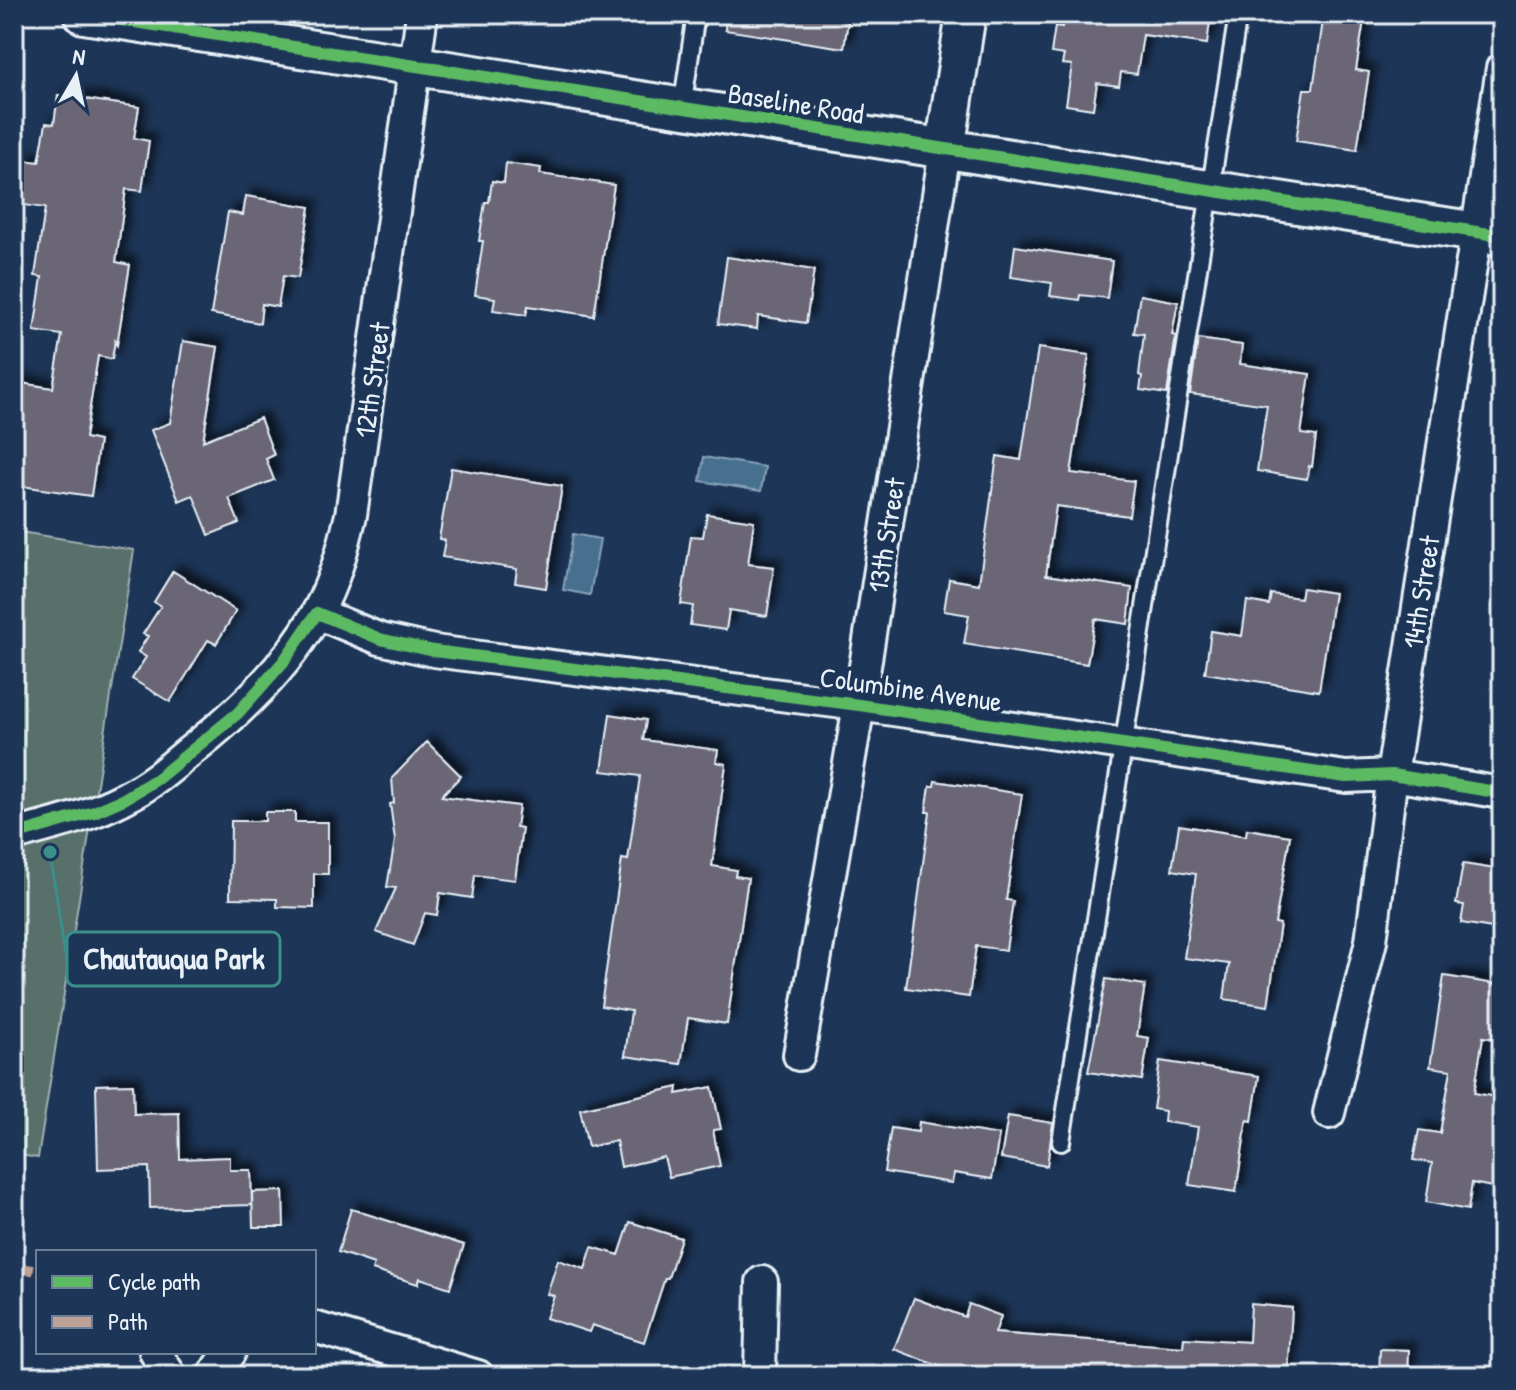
<svg xmlns="http://www.w3.org/2000/svg" width="1516" height="1390" viewBox="0 0 1516 1390" font-family="'Patrick Hand',sans-serif">
<defs>
<filter id="shadow"><feDropShadow dx="7" dy="-7" stdDeviation="4" flood-color="#0009"/></filter>
</defs>
<rect width="100%" height="100%" fill="#1d3557"/>
<filter id="ink" filterUnits="userSpaceOnUse"><feTurbulence type="fractalNoise" baseFrequency=".0125" numOctaves="2"/><feDisplacementMap in="SourceGraphic" scale="16" xChannelSelector="R" yChannelSelector="G"/><feConvolveMatrix kernelMatrix="1 2 1 2 8 2 1 2 1" color-interpolation-filters="sRGB"/></filter>
<g filter="url(#ink)">
<path fill="#596f6b" stroke="#a0b0b2" stroke-width="2" d="M14,531L134,550L38,1158L14,1154Z"/>
<path fill="#466f8e" stroke="#87a3b8" stroke-width="2" d="M704,457L765,467L761,491L700,481Z
M573,534L600,539L590,595L563,590Z"/>
<path fill="#6a6676" stroke="#e8f1f8" stroke-width="2" filter="url(#shadow)" d="M726,14H849L844,48L725,30Z
M1064,14H1211L1207,44L1143,35L1137,74L1121,72L1119,86L1097,83L1093,109L1066,105L1072,65L1062,64L1064,55L1051,53L1055,26L1062,27Z
M1324,14H1365L1356,70L1369,72L1357,150L1296,141L1304,89H1313Z
M58,95L139,107L134,138L149,141L142,191L126,189L116,262L130,265L117,345L115,341L112,359L98,356L85,438L99,441L91,496L14,485V382L53,388L62,335L34,331L42,277L35,276L45,208L17,204L23,160L39,162L46,123L54,124Z
M506,163L541,168L540,174L614,185L594,316L528,306L526,315L493,310L495,298L475,295L483,241H479L485,202H489L492,181L504,183Z
M246,196L310,207L298,278L283,276L278,307L262,304L260,323L211,314L228,212L243,215Z
M1015,246L1112,261L1107,298L1080,295L1079,300L1050,296L1052,283L1011,277Z
M727,257L814,270L806,323L758,316L757,329L718,324Z
M1140,295L1178,302L1172,335L1176,336L1167,394L1140,390L1142,376L1139,375L1144,334L1134,333Z
M1198,339L1242,345L1240,364L1310,374L1301,434L1316,436L1312,467L1309,466L1307,479L1257,471L1267,405L1190,394Z
M183,341L218,347L203,441L260,418L274,455L266,459L274,480L229,498L239,523L209,535L193,495L179,501L151,430L170,423Z
M1038,348L1089,355L1071,473L1134,481L1129,516L1056,506L1046,575L1132,588L1128,624L1095,619L1087,664L964,644L969,615L944,611L949,579L979,584L997,456L1021,460Z
M451,468L562,486L546,588L515,583L517,569L442,557L445,540L439,539Z
M707,514L754,521L748,564L774,567L767,616L729,610L726,630L690,625L693,606L681,604L691,536L703,537Z
M173,571L236,611L216,644L208,640L170,702L132,679L146,657L138,652L148,636L143,634L161,606L154,602Z
M1302,588L1334,593L1319,691L1205,673L1211,631L1242,636L1247,601L1269,605L1271,594L1300,598Z
M610,714L646,720L643,740L718,750L716,762L726,764L712,866L736,870L735,876L748,878L727,1024L688,1018L681,1064L625,1056L631,1011L601,1006L622,859L628,860L640,776L602,771Z
M427,742L461,776L441,796L519,806L516,827L522,828L515,880L475,875L472,898L440,893L437,915L425,913L413,945L376,932L396,888L387,887L395,840L390,804L394,803L392,778Z
M935,781L1022,794L1006,900L1013,901L1006,950L976,946L969,997L906,988L930,812H926L930,786H934Z
M265,812H295V822H328V874H314V908L277,907V899L230,898L231,821H265Z
M1179,825L1246,836L1247,829L1290,836L1275,923L1280,924L1268,1006L1224,999L1229,964L1184,958L1196,874L1172,870Z
M1463,864L1502,870V908L1499,929L1461,923L1464,905L1456,904Z
M1444,976L1502,985V1040L1483,1037L1474,1093L1502,1098V1189L1472,1183L1468,1210L1426,1202L1432,1163L1413,1160L1419,1130L1440,1133L1451,1070L1430,1067Z
M1106,979L1145,985L1137,1036L1149,1038L1142,1080L1088,1072Z
M1160,1061L1259,1076L1252,1121L1247,1120L1236,1192L1189,1185L1198,1127L1164,1122L1165,1111L1153,1109Z
M133,1084L134,1114L179,1113L180,1159L230,1157V1170H251L252,1205L150,1208L149,1167L98,1169L96,1085Z
M678,1087L677,1094L712,1087L721,1129L713,1130L720,1166L669,1177L664,1157L621,1167L616,1141L588,1147L580,1109Z
M1008,1116L1053,1123L1047,1166L1001,1158Z
M919,1122L999,1135L992,1179L954,1173L952,1183L884,1172L891,1128L918,1132Z
M283,1191L284,1227H253L252,1192Z
M351,1209L464,1245L450,1288L420,1278L418,1284L372,1270L374,1264L338,1252Z
M630,1222L681,1238L668,1278H665L644,1342L592,1325L589,1332L546,1318L554,1296L547,1294L558,1260L585,1269L592,1247L619,1255Z
M914,1298L965,1317L969,1304L1001,1316L995,1333L1183,1347L1184,1338L1249,1342L1251,1304L1292,1308L1288,1376H995L974,1368L971,1376H965L894,1349Z
M1380,1349L1409,1350L1408,1376H1379Z"/>
<g fill="none" stroke-linecap="round" stroke-linejoin="round">
<g stroke="#e8f1f8" stroke-width="22">
<path id="service" d="M682,108L696,14
M1061,1142L1238,14"/>
</g>
<g stroke="#e8f1f8" stroke-width="36">
<path id="minor" d="M317,613L380,639L434,651L859,705L1346,777L1392,775L1502,793
M14,835C51,825 90,816 124,798C149,786 169,769 189,752C238,713 286,669 317,613C334,583 343,549 351,515L422,14
M799,1055L859,705L945,150
M1329,1113L1371,941L1392,775L1502,68
M314,1327L478,1376
M155,1352L171,1376
M213,1376L230,1352
M760,1376L762,1282"/>
</g>
<g stroke="#e8f1f8" stroke-width="44">
<path id="tertiary" d="M84,14L1502,236
M945,150L966,14"/>
</g>
<use href="#service" stroke="#1d3557" stroke-width="16"/>
<use href="#minor" stroke="#1d3557" stroke-width="30"/>
<use href="#tertiary" stroke="#1d3557" stroke-width="38"/>
<path stroke="#bda197" stroke-width="10" stroke-dasharray="20 10" stroke-linecap="butt" d="M14,1267L38,1271"/>
<g stroke="#1d3557" stroke-width="17">
<path id="cycleway" d="M84,14L1502,236
M14,835L94,812L124,799L157,779L238,713L284,661L317,613L380,639L434,651L859,705L1346,777L1392,775L1502,793"/>
</g>
<use href="#cycleway" stroke="#5cba63" stroke-width="12"/>
</g>
</g>
<g text-anchor="middle" dominant-baseline="central" stroke-width="8" stroke-linejoin="round" paint-order="stroke">
<g font-size="28" fill="#e8f1f8" stroke="#1d3557">
<text transform="translate(796 103) rotate(9)">Baseline Road</text>
<text transform="translate(372 380) rotate(-82)">12th Street</text>
<text transform="translate(886 535) rotate(-81)">13th Street</text>
<text transform="translate(1421 592) rotate(-81)">14th Street</text>
<text transform="translate(911 689) rotate(8)">Columbine Avenue</text>
</g>
</g>
<path fill="none" stroke="#3a8f8a" stroke-width="3" d="M50 852L67 959"/>
<circle fill="#3a8f8a" stroke="#1d3557" stroke-width="3" cx="50" cy="852" r="8"/>
<rect fill="#1d3557" stroke="#3a8f8a" stroke-width="3" x="67" y="932" width="213" height="54" rx="8"/>
<g font-size="30" text-anchor="middle" font-weight="bold" fill="#e8f1f8">
<text x="174" y="969">Chautauqua Park</text>
</g>
<rect width="1516" height="1390" fill="none" stroke="#1d3557" stroke-width="48"/>
<rect x="24" y="24" width="1468" height="1342" fill="none" stroke="#e8f1f8" stroke-width="3" filter="url(#ink)"/>
<rect x="36" y="1250" width="280" height="104" fill="#1d3557" stroke="#6e8097" stroke-width="2"/>
<rect x="52" y="1276" width="40" height="12" fill="#5cba63" stroke="#6e8097" stroke-width="2"/>
<text x="108" y="1290" font-size="24" fill="#e8f1f8">Cycle path</text>
<rect x="52" y="1316" width="40" height="12" fill="#bda197" stroke="#6e8097" stroke-width="2"/>
<text x="108" y="1330" font-size="24" fill="#e8f1f8">Path</text>
<g transform="translate(76 76) rotate(9)" stroke="#1d3557" stroke-width="6" paint-order="stroke">
<path d="M0-6L14 30L0 20L-14 30Z" fill="#e8f1f8"/>
<text y="-12" font-size="22" font-weight="bold" text-anchor="middle" fill="#e8f1f8">N</text>
</g>
</svg>
